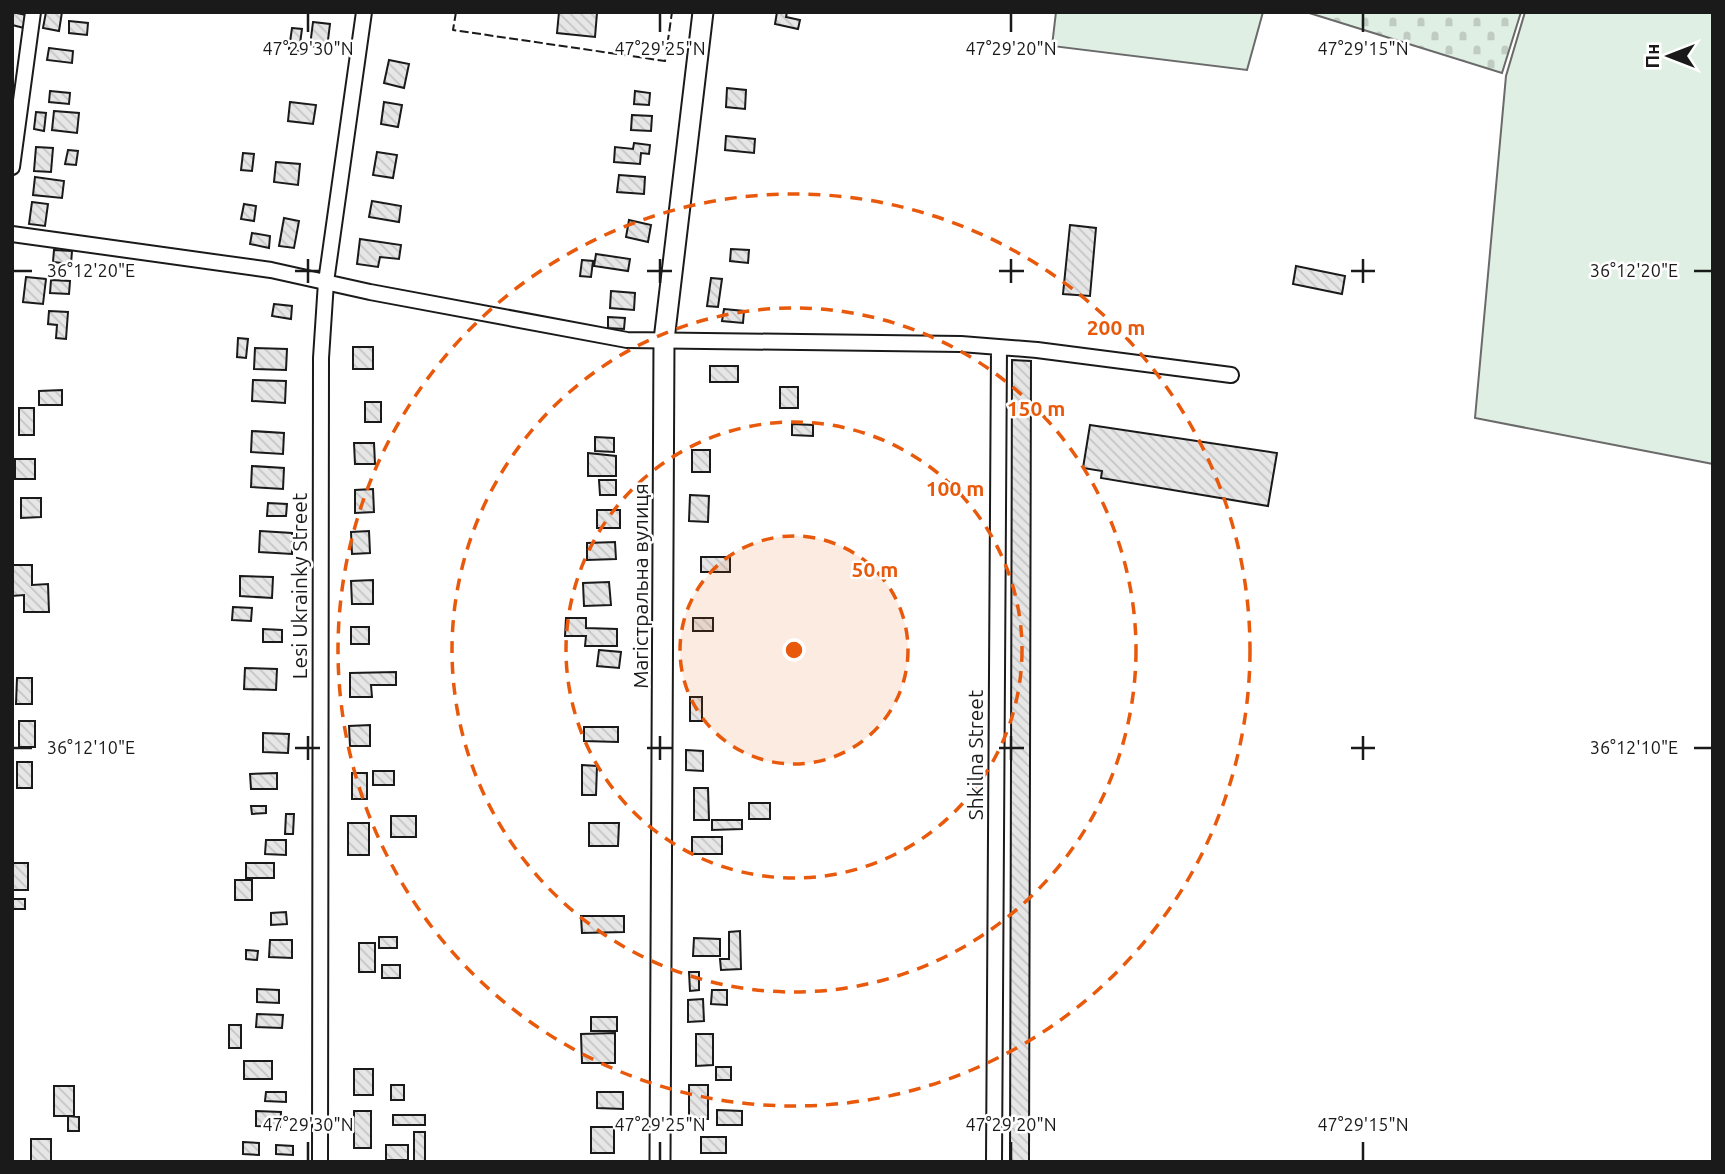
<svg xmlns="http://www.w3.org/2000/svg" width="1725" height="1174" viewBox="0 0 1725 1174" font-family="Ubuntu,sans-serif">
<defs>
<pattern id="cemetery-stones" width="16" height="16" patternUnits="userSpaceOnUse" patternTransform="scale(1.75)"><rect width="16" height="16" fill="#e0efe3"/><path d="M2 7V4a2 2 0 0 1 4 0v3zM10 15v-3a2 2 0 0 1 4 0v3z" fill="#c0ccc2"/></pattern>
<pattern id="building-back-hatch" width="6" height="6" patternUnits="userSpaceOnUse" patternTransform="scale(1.75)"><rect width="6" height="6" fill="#e6e6e6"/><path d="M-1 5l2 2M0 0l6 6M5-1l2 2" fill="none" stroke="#c5c5c5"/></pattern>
</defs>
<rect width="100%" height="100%" fill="#fff"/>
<path fill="#e0efe3" stroke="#6a6a6a" stroke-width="2" d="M1056,12H1263L1247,70L1052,46Z
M1525,12H1713V464L1475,418L1506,76Z"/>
<path fill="url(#cemetery-stones)" stroke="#6a6a6a" stroke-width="2" d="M1306,12H1521L1502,73Z"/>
<path fill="url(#building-back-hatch)" stroke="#1a1a1a" stroke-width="2" d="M12,12L26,15L24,28L12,25Z
M46,12H62L59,31L43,28Z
M559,12L597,13L595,37L557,33Z
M777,12H787L786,17L800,20L798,29L775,24Z
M69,21L88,23L87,35L69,33Z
M313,22L330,24L327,48L310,46Z
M292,28L302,29L299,51L289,49Z
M49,48L73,51L72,63L47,60Z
M389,60L409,64L404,88L384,83Z
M727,88L746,90L745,109L726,107Z
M50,91L70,93L69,104L49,102Z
M635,91L650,93L649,105L634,104Z
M290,102L316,105L313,124L288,121Z
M384,102L402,105L398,127L381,124Z
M54,111L79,113L77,133L52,130Z
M36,112L46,113L44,131L34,129Z
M632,115L652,116L651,131L631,130Z
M726,136L755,139L754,153L725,150Z
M634,143L650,145L649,154L641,153L640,164L614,162L615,147L633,149Z
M36,147L53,148L51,172L34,171Z
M68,150L78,151L76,165L65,164Z
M377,152L397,155L393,178L373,175Z
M243,153L254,154L252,171L241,170Z
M276,162L300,164L298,185L274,182Z
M619,175L645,177L644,194L617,192Z
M35,177L64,181L62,198L33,195Z
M372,201L401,206L399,222L369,217Z
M32,202L48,204L45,226L29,224Z
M244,204L256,206L254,221L241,219Z
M284,218L299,221L294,248L279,246Z
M629,220L651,225L648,242L626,237Z
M1070,225L1096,228L1090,296L1063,294Z
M252,233L270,236L269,248L250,244Z
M360,239L401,245L399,259L380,257L378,267L357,264Z
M731,249L749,250L748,263L730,261Z
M54,250L72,251L71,264L53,262Z
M596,254L630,259L628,271L594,266Z
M582,260L593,261L591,277L580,276Z
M1296,266L1345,276L1342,294L1293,284Z
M26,277L46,279L43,304L23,302Z
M711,278L722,279L718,307L707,306Z
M51,280L70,281L69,294L50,293Z
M611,291L635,293L634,310L610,308Z
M274,304L292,306L291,319L272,316Z
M724,309L744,311L743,323L722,321Z
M49,311L68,312L66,339L56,338L57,325L48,324Z
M608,317L625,318L624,329L608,328Z
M238,338L248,339L246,358L237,357Z
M353,347H373V369H353Z
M255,348L287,349L286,370L254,369Z
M1012,360L1031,361L1029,1162H1010Z
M710,366H738V382H710Z
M253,380L286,381L285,403L252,401Z
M780,387H798V408H780Z
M62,390V405H39V391Z
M365,402H381V422H365Z
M19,408H34V435H19Z
M792,424L813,425V436L792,435Z
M1090,425L1277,453L1268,506L1101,478L1102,471L1083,468Z
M252,431L284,433L283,454L251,452Z
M595,437L614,438V452L595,451Z
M354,443H374L375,464H355Z
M692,450H710V472H692Z
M588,453L616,456V476H588Z
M15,459H35V479H15Z
M252,466L284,468L283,489L251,487Z
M599,480H616V495H600Z
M373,489L374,512L355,513V490Z
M690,495L709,496L708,522L689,521Z
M21,498H41V517L21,518Z
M268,503L287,504L286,516H267Z
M597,510H620V528H597Z
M260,531L292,533V554L259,552Z
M369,531L370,553L352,554L351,532Z
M615,542L616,559L587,560V543Z
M701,557H730V572H701Z
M12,565H32V585L48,584L49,612H24V595L12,596Z
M240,576L273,577L272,598L240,596Z
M373,580V604H352L351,581Z
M609,582L611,605L584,606L583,583Z
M233,607L252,608L251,621L232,620Z
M566,618H586V628L617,629V646H585L586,636H565Z
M693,618H713V631H693Z
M351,627H369V644H351Z
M263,629L282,630V642H263Z
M599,650L621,652L619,668L597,666Z
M245,668L277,669L276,690L244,689Z
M396,672V685H371L372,697H350V673Z
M17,678H32V704H16Z
M690,697H702V721H690Z
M19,721H35V747H19Z
M370,725V746H350L349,726Z
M584,727H618V742L584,741Z
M263,733L289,734L288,753L263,752Z
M686,750L703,751V771L686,770Z
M17,762H32V788H17Z
M582,765L597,766L596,795H582Z
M373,771H394V785H373Z
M277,773V789H251L250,774Z
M352,773H367V799H352Z
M694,788H708L709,820H694Z
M749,803H770V819H749Z
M251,806H266V813L252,814Z
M286,814H294L293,834H285Z
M391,816H416V837H391Z
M712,820H742V829L712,830Z
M348,823H369V855H348Z
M589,823H619L618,846H589Z
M692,837H722V854H692Z
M266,840H286V855L265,854Z
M12,863H28V890H12Z
M246,863H274V878H246Z
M235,880H252V900H235Z
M12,899H25V909H12Z
M286,912L287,924L271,925V913Z
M581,916H624V932L582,933Z
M740,931L741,969L721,970L720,959H729V932Z
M379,937H397V948H379Z
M694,938L720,939V956H693Z
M270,940H292V958L269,957Z
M359,943H375V972H359Z
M246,950L258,951L257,960L246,959Z
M382,965H400V978H382Z
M689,972H699V990L690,991Z
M257,989L279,990V1003L257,1002Z
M712,990H727V1005L711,1004Z
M703,999L704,1021L688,1022V1000Z
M257,1014L283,1015L282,1028L256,1027Z
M591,1017H617V1031H591Z
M229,1025H241V1048H229Z
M615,1033V1063H582L581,1034Z
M696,1034H713V1065L696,1066Z
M244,1061H272V1079H244Z
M716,1067H731V1080H716Z
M354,1069H373V1095H354Z
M391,1085H404V1100H391Z
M689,1085H708V1119H689Z
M54,1086H74V1116H54Z
M266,1092H286V1102L265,1101Z
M597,1092H623V1109L597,1108Z
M717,1110L742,1111V1125H717Z
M256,1111L281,1112L280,1127L256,1126Z
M354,1111H371V1148H354Z
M393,1115H425V1125H393Z
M68,1116L79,1117V1131H68Z
M591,1127H614V1153H591Z
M414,1132H425V1161H414Z
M701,1137H726V1153H701Z
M31,1139H51V1162H31Z
M243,1142L259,1143V1155L243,1154Z
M276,1145L293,1146V1155L276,1154Z
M386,1145H408V1160H386Z"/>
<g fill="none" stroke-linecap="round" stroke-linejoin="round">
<g stroke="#1a1a1a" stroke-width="18">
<path id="street" d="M12,167L33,12
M12,234L271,270L370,292L627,340L961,344L1037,350L1231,375
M320,1162L321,358L326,282L364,12
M994,1162L999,348"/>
</g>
<g stroke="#1a1a1a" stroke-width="23">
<path id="secondary" d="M660,1162L664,340L703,12"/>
</g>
<use href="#street" stroke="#fff" stroke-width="14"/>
<use href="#secondary" stroke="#fff" stroke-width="19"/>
<path stroke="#1a1a1a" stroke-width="2" stroke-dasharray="9 3.5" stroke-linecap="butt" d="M456,12L453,30L665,61L672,12"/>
</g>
<path fill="none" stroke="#1a1a1a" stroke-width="2.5" d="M308,14V32M660,14V32M1011,14V32M1363,14V32M308,259V283M660,259V283M1011,259V283M1363,259V283M14,271H32M295,271H320M647,271H672M999,271H1024M1351,271H1375M1694,271H1711M308,736V760M660,736V760M1011,736V760M1363,736V760M14,748H32M295,748H320M647,748H672M999,748H1024M1351,748H1375M1694,748H1711M308,1142V1160M660,1142V1160M1011,1142V1160M1363,1142V1160"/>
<circle cx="794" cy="650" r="114" fill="#e8590c" fill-opacity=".12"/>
<g fill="none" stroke="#e8590c" stroke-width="3.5" stroke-dasharray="12 9">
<circle cx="794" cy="650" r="114"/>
<circle cx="794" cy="650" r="228"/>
<circle cx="794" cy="650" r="342"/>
<circle cx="794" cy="650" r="456"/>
</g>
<g text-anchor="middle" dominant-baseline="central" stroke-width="5" stroke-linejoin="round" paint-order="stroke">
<g font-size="21" fill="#1a1a1a" stroke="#fff">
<text transform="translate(299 586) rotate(-90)">Lesi Ukrainky Street</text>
<text transform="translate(640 586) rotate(-90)">Магістральна вулиця</text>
<text transform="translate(975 755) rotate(-90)">Shkilna Street</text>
</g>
</g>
<g font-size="18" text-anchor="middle" fill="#1a1a1a" stroke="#fff" stroke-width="5" stroke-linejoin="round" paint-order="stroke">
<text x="308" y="55">47°29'30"N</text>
<text x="660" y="55">47°29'25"N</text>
<text x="1011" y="55">47°29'20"N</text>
<text x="1363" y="55">47°29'15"N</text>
<text x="1634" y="277">36°12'20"E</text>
<text x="91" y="277">36°12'20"E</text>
<text x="1634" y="754">36°12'10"E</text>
<text x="91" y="754">36°12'10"E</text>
<text x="308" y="1131">47°29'30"N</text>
<text x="660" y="1131">47°29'25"N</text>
<text x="1011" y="1131">47°29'20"N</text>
<text x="1363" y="1131">47°29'15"N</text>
</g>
<circle cx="794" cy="650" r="10" fill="#e8590c" stroke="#fff" stroke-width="3.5"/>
<g font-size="21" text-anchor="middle" font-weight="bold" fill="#e8590c" stroke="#fff" stroke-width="5" stroke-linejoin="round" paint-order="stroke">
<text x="1116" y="335">200 m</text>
<text x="1036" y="416">150 m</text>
<text x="955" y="496">100 m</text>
<text x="875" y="577">50 m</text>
</g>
<rect width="1725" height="1174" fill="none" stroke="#1a1a1a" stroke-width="28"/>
<g transform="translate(1669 56) rotate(270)" stroke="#ffffff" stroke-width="5" paint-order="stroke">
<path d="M0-5L12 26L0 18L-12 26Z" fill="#1a1a1a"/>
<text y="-10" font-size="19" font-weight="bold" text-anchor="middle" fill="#1a1a1a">Пн</text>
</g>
</svg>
